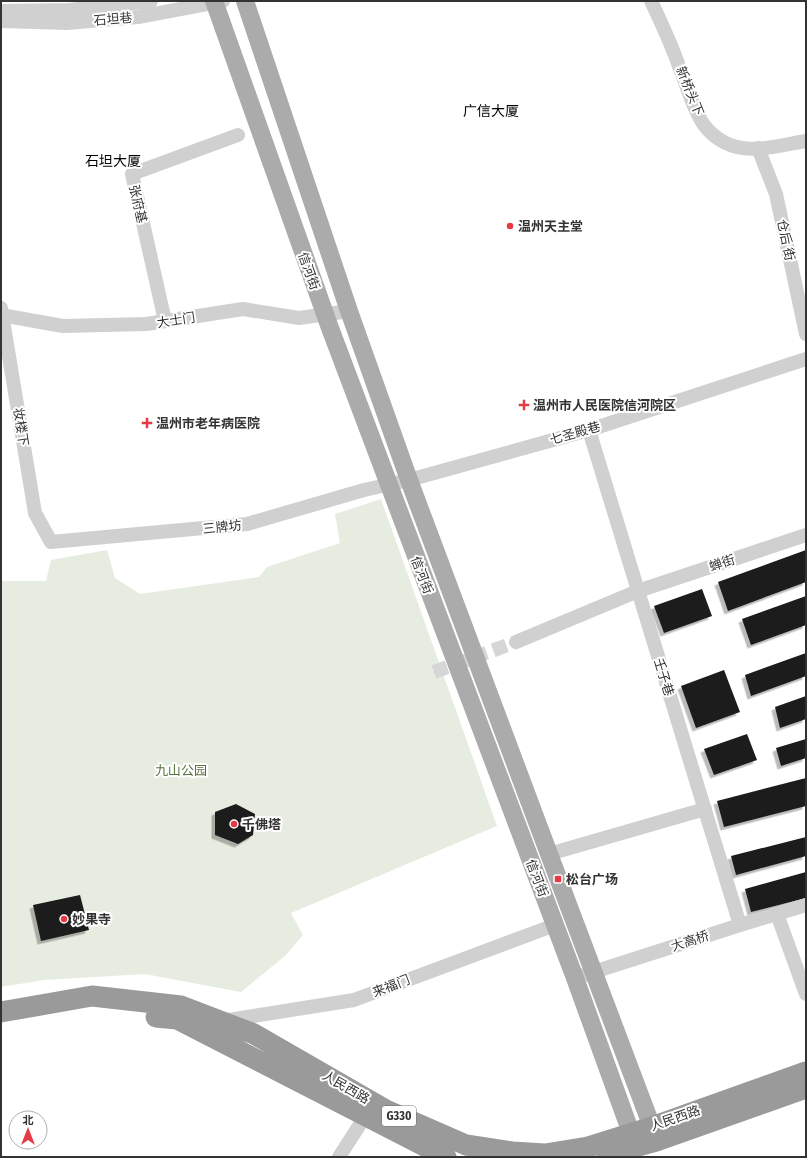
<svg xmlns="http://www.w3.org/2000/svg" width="807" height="1158" viewBox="0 0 807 1158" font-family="'Fira Sans Condensed','Noto Sans SC',sans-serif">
<defs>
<filter id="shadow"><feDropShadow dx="-3.5" dy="3.5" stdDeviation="0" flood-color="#0004"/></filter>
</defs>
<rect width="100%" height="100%" fill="#fff"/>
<path fill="#e6ecdf" d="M381,499L497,826L291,913L303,935L285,956L241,992L145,974L44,980L1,987V581H46L51,560L107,550L115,578L140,594L259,577L267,567L340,543L335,514Z"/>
<path fill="#1a1a1a" filter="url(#shadow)" d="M806,550V582L728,611L718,582Z
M702,589L712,616L664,633L654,606Z
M806,596V625L751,645L742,619Z
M806,653V676L751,696L745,675Z
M724,670L740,712L696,728L681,686Z
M806,696V719L780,728L775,707Z
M747,734L757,760L714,775L704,749Z
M806,739V758L781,766L776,748Z
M806,778V806L724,827L717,801Z
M236,804L255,814L253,835L238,844L215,835V812Z
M806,837V856L736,875L731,856Z
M806,872V898L751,912L745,889Z
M80,895L89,930L41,941L33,905Z"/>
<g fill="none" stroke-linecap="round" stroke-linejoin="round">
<path stroke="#d6d6d6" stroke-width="14" stroke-dasharray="14 7" stroke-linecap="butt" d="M434,672L516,642"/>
<path stroke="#d0d0d0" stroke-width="14" d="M651,1C661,22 671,44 679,66C687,85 692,108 704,125C713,137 727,146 742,148C761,151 787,144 806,141
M1,11L69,10L151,1
M1,21L67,23L138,17L223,1
M758,148L776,194L806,334
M1,308L35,513L51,542L247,524L364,490L409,480L589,430L806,359
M1,315L63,326L146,324L243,309L299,318L349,311
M165,321L132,174L238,135
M589,430L740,925
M516,642L638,591L806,535
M549,854L705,809
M777,914L806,994
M575,978L740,925L806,905
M222,1021L354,1000L555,925
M339,1157L366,1115"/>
<path stroke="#ababab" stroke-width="18" d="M214,1L330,328L575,978L631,1133L634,1147
M245,1L349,311L409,480L549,854L652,1127L656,1140"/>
<path stroke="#9a9a9a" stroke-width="21" d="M1,1012L92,996L181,1006L254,1034L386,1110L466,1145L512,1152L545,1154L588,1147L652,1127L806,1072
M156,1017L177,1019L446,1157
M607,1157L634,1147L656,1141L806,1088"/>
</g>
<g fill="#e63946" stroke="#fff" stroke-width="1.5">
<circle cx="510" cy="226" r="4"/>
<path d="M522 399h4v4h4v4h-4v4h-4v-4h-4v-4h4z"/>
<path d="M145 417h4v4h4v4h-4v4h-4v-4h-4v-4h4z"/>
<circle cx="234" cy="824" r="4"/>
<rect x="554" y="875" width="8" height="8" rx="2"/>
<circle cx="64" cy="919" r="4"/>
</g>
<g text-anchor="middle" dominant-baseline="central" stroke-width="4" stroke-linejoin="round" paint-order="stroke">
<rect fill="#fff" stroke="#707070" stroke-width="1" x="382" y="1106" width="34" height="20" rx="3"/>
<g font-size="12" font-weight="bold" fill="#333">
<text x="399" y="1116">G330</text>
</g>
<g font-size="13" fill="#333" stroke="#fff">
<text transform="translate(113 19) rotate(-5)">石坦巷</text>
<text transform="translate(690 91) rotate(68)">新桥头下</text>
<text transform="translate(138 204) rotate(77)">张府基</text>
<text transform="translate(786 240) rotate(78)">仓后 街</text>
<text transform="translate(309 271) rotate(70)">信河街</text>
<text transform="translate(176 320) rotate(-9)">大士门</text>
<text transform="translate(21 427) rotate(81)">妆楼下</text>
<text transform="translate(575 433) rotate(-16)">七圣殿巷</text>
<text transform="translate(222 527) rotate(-6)">三牌坊</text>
<text transform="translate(722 563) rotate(-18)">蝉街</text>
<text transform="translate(422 575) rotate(69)">信河街</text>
<text transform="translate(664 677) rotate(73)">壬子巷</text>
<text transform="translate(537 878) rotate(69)">信河街</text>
<text transform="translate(690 941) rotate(-18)">大高桥</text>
<text transform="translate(391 986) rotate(-21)">来福门</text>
<text transform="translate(346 1087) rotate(30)">人民西路</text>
<text transform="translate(675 1118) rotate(-19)">人民西路</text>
</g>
<g font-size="13" font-weight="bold" fill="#333" stroke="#fff" text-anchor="start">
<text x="518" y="226">温州天主堂</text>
<text x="533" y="405">温州市人民医院信河院区</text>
<text x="156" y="423">温州市老年病医院</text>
<text x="242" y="824">千佛塔</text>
<text x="566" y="879">松台广场</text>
<text x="72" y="919">妙果寺</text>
</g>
<g font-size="13" fill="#56703f" stroke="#fff">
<text x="181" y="770">九山公园</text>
</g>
<g font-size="14" fill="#000" stroke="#fff">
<text x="491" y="111">广信大厦</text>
<text x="113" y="161">石坦大厦</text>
</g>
</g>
<rect width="807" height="1158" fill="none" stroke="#333333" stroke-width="4"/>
<g transform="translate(28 1130)"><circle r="19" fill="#ffffff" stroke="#adadad"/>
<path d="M0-3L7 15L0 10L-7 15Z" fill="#e63946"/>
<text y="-6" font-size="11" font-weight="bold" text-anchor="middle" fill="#333333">北</text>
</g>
</svg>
